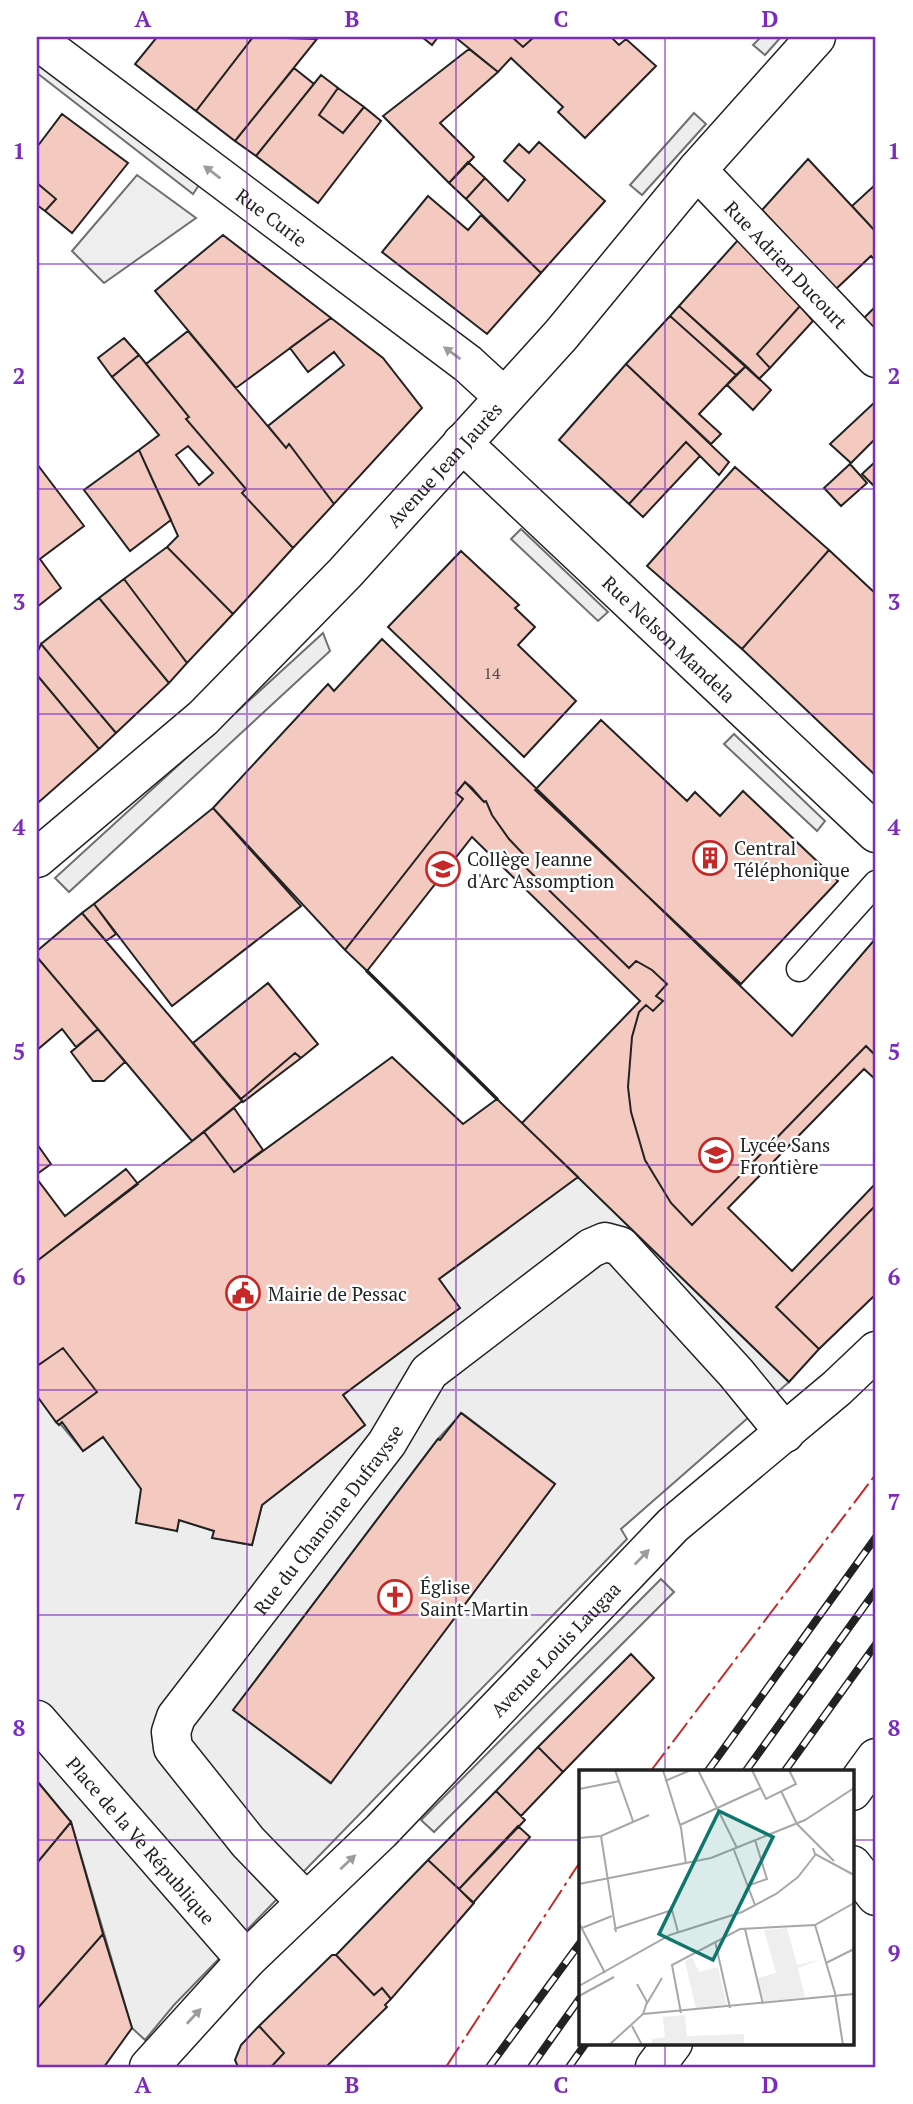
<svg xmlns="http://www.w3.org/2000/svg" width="913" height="2104" viewBox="0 0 913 2104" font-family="'PT Serif',serif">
<rect width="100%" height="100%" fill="#fff"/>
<path fill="#eee" stroke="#6f6f6f" stroke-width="2" d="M137,175L196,218L104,283L72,251Z"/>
<path fill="#ededed" stroke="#6f6f6f" stroke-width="2" fill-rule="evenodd" d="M761,37H781L765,55L753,45Z
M37,56L201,182L193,194L37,73Z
M694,113L706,124L642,195L630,185Z
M521,529L608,612L598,621L511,539Z
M323,633L330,651L69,892L55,878Z
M734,734L825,821L817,831L724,744Z
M578,1177L789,1382L621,1529L627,1539L174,2005L145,2040L132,2028L71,1822L37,1781V1396L83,1451L103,1437L177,1531L179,1520L214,1531L213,1538L252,1545L262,1505L365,1425L343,1395L459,1308L439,1279ZM462,1413L555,1484L330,1783L234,1710L437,1440Z
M661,1579L674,1592L434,1832L421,1820Z"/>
<path fill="#f3c9c0" stroke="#222" stroke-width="2" fill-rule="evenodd" d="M157,37H253L196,111L135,64Z
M253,37L317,39L235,141L196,111Z
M422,37H438L432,45Z
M455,37H512L523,47L534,37H611L619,45L626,39L656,66L585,138L558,112L563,107L511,58L498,72Z
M512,37H534L523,47Z
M469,49L498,72L440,123L474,157L449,183L383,116Z
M294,68L314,84L256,156L235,141Z
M321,75L338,88L319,115L343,133L364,107L381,121L318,203L256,156Z
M338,88L364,107L343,133L319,115Z
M62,114L128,163L72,233L45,211L56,199L37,183V147Z
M539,142L605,201L541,273L466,199L485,178L508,201L525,180L504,161L519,144L529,153Z
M808,159L876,232V261L871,256L836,289L762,210Z
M468,162L485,178L466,199L449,183Z
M37,183L56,199L45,211L37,205Z
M876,184V232L852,206Z
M428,196L468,230L481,215L541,273L487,334L382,252Z
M223,235L331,318L236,388L155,291Z
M738,240L800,306L757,354L770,368L759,379L679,306Z
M679,306L746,366L736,375L670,316Z
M800,306L813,321L770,368L757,354Z
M876,306V331L864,318Z
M670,316L736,375L699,414L721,434L711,444L626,364Z
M331,318L383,358L422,408L334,504L289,444L286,448L268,426L344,365L334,352L308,372L290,348Z
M188,331L286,448L289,444L334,504L293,548L242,493L246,489L186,419L189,417L146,364Z
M124,338L139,355L112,377L98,358Z
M139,355L189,417L186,419L246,489L242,493L293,548L233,614L167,547L178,536L139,450L159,435L112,377ZM188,446L213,473L199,485L176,455Z
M626,364L729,462L719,475L686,442L629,504L559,440Z
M746,366L771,390L753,410L727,385Z
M876,401V438L851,463L830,444Z
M686,442L700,456L643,517L629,504Z
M139,450L171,520L130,551L84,490Z
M876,461V488L862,474Z
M37,464L84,526L40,559L61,588L37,607Z
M850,464L867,483L841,506L824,488Z
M735,467L829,550L742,649L647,566Z
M167,547L233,614L187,663L124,579Z
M829,550L876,594V776L742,649Z
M461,551L519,605L515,608L535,627L518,645L576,701L524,757L388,627Z
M124,579L187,663L169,683L99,598Z
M99,598L169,683L116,733L41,644Z
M382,639L792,1036L876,938V1056L866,1046L692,1225L671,1203L645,1160L631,1112L628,1087L632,1037L639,1012L646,1005L653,1011L663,1001L656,996L667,984L652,970L636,961L629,968L523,865L528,859L509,839L492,815L486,801L484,802L472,788L465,782L456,793L463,799L345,950L213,808L328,684L334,691Z
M41,644L116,733L99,749L37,675V653Z
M37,675L99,749L39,802L37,798Z
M601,720L687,801L695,792L720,816L743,791L838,881L741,984L535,790Z
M465,782L484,802L486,801L492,815L509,839L528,859L523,865L629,968L636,961L652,970L667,984L656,996L663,1001L653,1011L646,1005L639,1012L632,1037L628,1087L631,1112L645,1160L671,1203L692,1225L866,1046L876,1056V1080L864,1069L728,1208L792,1271L876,1183V1205L776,1307L819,1349L789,1382L522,1123L640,1001L472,837L367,971L345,950L463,799L456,793Z
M213,808L301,906L172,1006L94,904Z
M94,904L116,934L106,941L82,913Z
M82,913L242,1101L192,1141L37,957V951Z
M37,957L98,1029L76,1047L62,1029L37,1050Z
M268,983L318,1044L301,1058L295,1053L241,1099L193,1043Z
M98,1029L125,1062L104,1081H93L71,1052Z
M295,1053L301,1058L243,1102L241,1099Z
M392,1057L463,1124L497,1099L578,1177L439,1279L460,1308L343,1395L365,1425L262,1505L252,1545L212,1538L214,1531L179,1520L177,1531L136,1523L141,1489L103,1437L83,1451L62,1422L59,1425L56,1422L97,1392L63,1348L37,1366V1261L204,1132L234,1172Z
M234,1108L263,1150L234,1172L204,1132Z
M37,1144L51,1164L37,1174Z
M126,1169L138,1184L37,1261V1179L65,1216Z
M876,1205V1294L819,1349L776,1307Z
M63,1348L97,1392L56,1422L37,1396V1366Z
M461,1413L555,1484L331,1783L233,1710L438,1439L440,1440Z
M631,1654L654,1678L563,1772L538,1747Z
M538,1747L563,1772L521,1816L496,1791Z
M37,1781L71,1822L37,1863Z
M496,1791L525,1820L459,1889L428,1860Z
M71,1822L103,1934L37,2009V1863Z
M518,1826L530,1837L473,1903L459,1889Z
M428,1860L474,1903L391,1999L382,1988L374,1995L336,1955Z
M103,1934L132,2028L104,2067H37V2009Z
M332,1955H336L374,1995L382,1988L391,1999L385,2005L387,2007L326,2067H271L284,2053L259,2026Z
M259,2026L284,2053L271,2067H238L235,2060L241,2045Z"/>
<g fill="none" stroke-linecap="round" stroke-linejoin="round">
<g stroke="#222" stroke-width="27">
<path id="lane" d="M799,969L876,883"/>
</g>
<g stroke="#222" stroke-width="41">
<g id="street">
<path id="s1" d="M37,40L468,364L504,397"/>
<path id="s2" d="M697,170L876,358"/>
<path id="s3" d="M462,443L876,833"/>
<path id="s4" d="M37,1720L246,1960"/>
<path d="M852,1791L876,1758"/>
<path d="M852,1865L876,1896"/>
<path id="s5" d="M306,1902L248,1842L173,1748L171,1732L176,1717L387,1443L429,1372L591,1248L605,1242L620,1246L736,1373L785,1433"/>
<path id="s6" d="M149,2067L246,1960L381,1831L673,1525L837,1388L876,1351"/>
<path d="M655,2067L673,2043"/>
</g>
</g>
<g stroke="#222" stroke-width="41">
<g id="primary">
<path id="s7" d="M37,858L203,718L345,573L561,335L697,170L816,37"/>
</g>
</g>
<use href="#lane" stroke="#fff" stroke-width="24"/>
<use href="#street" stroke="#fff" stroke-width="38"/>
<use href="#primary" stroke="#fff" stroke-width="38"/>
<g stroke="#222" stroke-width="8">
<path id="rail" d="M707,1772L876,1537
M745,1772L876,1590
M784,1772L876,1644
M489,2067L580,1943
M531,2067L580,1998
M569,2067L586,2043"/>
</g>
<use href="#rail" stroke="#fff" stroke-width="5" stroke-dasharray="16" stroke-linecap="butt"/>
<path stroke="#222" stroke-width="3.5" d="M367,971L497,1099"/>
<path stroke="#c62828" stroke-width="2" stroke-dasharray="24 5 3.5 5" stroke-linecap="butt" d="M650,1772L876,1474
M446,2067L580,1862"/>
</g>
<defs><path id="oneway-solid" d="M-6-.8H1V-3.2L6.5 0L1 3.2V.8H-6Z" transform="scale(1.75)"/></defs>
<g fill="#9c9c9c">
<use href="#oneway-solid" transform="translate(212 172) rotate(-143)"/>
<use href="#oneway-solid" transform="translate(452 353) rotate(-144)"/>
<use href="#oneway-solid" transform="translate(642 1557) rotate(-46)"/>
<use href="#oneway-solid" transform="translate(348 1862) rotate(-43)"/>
<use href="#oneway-solid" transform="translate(194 2016) rotate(-47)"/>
</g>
<path fill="none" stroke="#7b2cbf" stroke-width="2" stroke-opacity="0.55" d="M247,37V2067M456,37V2067M665,37V1772M37,264H876M37,489H876M37,714H876M37,939H876M37,1165H876M37,1390H876M37,1615H876M37,1840H580M852,1840H876M665,2043V2067"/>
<defs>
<g id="building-ring" transform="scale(1.75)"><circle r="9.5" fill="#fff" stroke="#c62828" stroke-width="1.5"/><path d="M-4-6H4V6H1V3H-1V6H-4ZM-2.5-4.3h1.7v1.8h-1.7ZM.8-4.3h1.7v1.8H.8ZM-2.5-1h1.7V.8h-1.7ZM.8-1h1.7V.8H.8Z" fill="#c62828"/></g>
<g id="school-ring" transform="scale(1.75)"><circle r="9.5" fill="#fff" stroke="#c62828" stroke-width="1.5"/><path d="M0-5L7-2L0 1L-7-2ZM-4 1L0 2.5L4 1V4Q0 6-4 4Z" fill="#c62828"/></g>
<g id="civic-ring" transform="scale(1.75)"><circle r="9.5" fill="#fff" stroke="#c62828" stroke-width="1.5"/><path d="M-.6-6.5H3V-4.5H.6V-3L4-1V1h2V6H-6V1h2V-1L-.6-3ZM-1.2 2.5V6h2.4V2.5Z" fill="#c62828"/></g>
<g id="church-ring" transform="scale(1.75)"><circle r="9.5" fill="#fff" stroke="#c62828" stroke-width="1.5"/><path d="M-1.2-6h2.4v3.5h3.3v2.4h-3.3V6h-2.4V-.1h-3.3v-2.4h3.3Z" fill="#c62828"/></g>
</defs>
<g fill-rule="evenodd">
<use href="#building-ring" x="710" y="858"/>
<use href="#school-ring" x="443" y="869"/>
<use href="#school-ring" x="716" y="1155"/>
<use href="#civic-ring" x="243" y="1293"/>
<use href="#church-ring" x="395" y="1597"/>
</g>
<g text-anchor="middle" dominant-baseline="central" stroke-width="5" stroke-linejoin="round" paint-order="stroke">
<g font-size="16" fill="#564c4a">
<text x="492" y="673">14</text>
</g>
<g font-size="19" fill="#222" stroke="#fff">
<text stroke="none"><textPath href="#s1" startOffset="294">Rue Curie</textPath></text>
<text stroke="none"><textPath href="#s2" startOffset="130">Rue Adrien Ducourt</textPath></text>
<text stroke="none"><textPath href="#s7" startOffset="567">Avenue Jean Jaurès</textPath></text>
<text stroke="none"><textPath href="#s3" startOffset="285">Rue Nelson Mandela</textPath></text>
<text stroke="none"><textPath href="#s5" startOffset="485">Rue du Chanoine Dufraysse</textPath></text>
<text stroke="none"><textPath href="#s6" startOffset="583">Avenue Louis Laugaa</textPath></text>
<text stroke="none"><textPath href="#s4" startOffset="159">Place de la Ve République</textPath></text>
</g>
<g font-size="19" fill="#222" stroke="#fff" text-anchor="start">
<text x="734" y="847">Central<tspan x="734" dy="22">Téléphonique</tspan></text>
<text x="467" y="858">Collège Jeanne<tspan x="467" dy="22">d'Arc Assomption</tspan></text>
<text x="740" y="1144">Lycée Sans<tspan x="740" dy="22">Frontière</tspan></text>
<text x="268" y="1293">Mairie de Pessac</text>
<text x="420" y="1586">Église<tspan x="420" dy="22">Saint-Martin</tspan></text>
</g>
</g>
<g transform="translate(579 1770)">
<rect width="275" height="275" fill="#fff"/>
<path d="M208,158L218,195L243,189L219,198L226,227L185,232L179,208L197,203L185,160ZM113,187L120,202L139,197L148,235L117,239L106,191ZM106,245L108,266L165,264V275H73V269L86,267L84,247Z" fill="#eee"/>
<path fill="none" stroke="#a7a7a7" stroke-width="2" d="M36,0L54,51M84,0L102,58L107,94M119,0L158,78M173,0L187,29L217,14L210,0M86,11L112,0M0,19L41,11M202,21L218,54M218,54L255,91M101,55L182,18M22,66L37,162M0,68L22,66L70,45M234,78L236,84L275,105M155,80L176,135M0,114L132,88L226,50L275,18M168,116L188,109L176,70M0,153L26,203M236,155L256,223L264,275M3,158L33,146M35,159L93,140L99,162M166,159L184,234M136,171L151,238M247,193L275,179M0,216L91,165L163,142L197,124L219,107L237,84M0,226L35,207M67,235L83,208M102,243L93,195L161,159L236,155L275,133M64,244L275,224M53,256L63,275M30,275L64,244L68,232L58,214"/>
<path fill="#0f766e" fill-opacity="0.15" stroke="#0f766e" stroke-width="3.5" d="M140,41L194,67L134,190L80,164Z"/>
<rect width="275" height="275" fill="none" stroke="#222" stroke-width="3.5"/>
</g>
<rect width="913" height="2104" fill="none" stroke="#ffffff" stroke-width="77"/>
<rect x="38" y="38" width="836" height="2028" fill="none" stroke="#7b2cbf" stroke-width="2.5"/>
<g font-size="23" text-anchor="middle" font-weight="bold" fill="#7b2cbf">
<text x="143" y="27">A</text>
<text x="352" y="27">B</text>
<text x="561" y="27">C</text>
<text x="770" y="27">D</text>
<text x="19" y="159">1</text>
<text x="894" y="159">1</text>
<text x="19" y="384">2</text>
<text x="894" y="384">2</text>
<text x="19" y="610">3</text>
<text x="894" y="610">3</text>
<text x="19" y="835">4</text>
<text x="894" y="835">4</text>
<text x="19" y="1060">5</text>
<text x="894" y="1060">5</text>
<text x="19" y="1285">6</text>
<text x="894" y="1285">6</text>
<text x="19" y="1510">7</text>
<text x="894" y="1510">7</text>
<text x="19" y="1736">8</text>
<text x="894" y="1736">8</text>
<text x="19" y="1961">9</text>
<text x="894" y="1961">9</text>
<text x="143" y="2093">A</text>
<text x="352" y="2093">B</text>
<text x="561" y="2093">C</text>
<text x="770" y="2093">D</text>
</g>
</svg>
